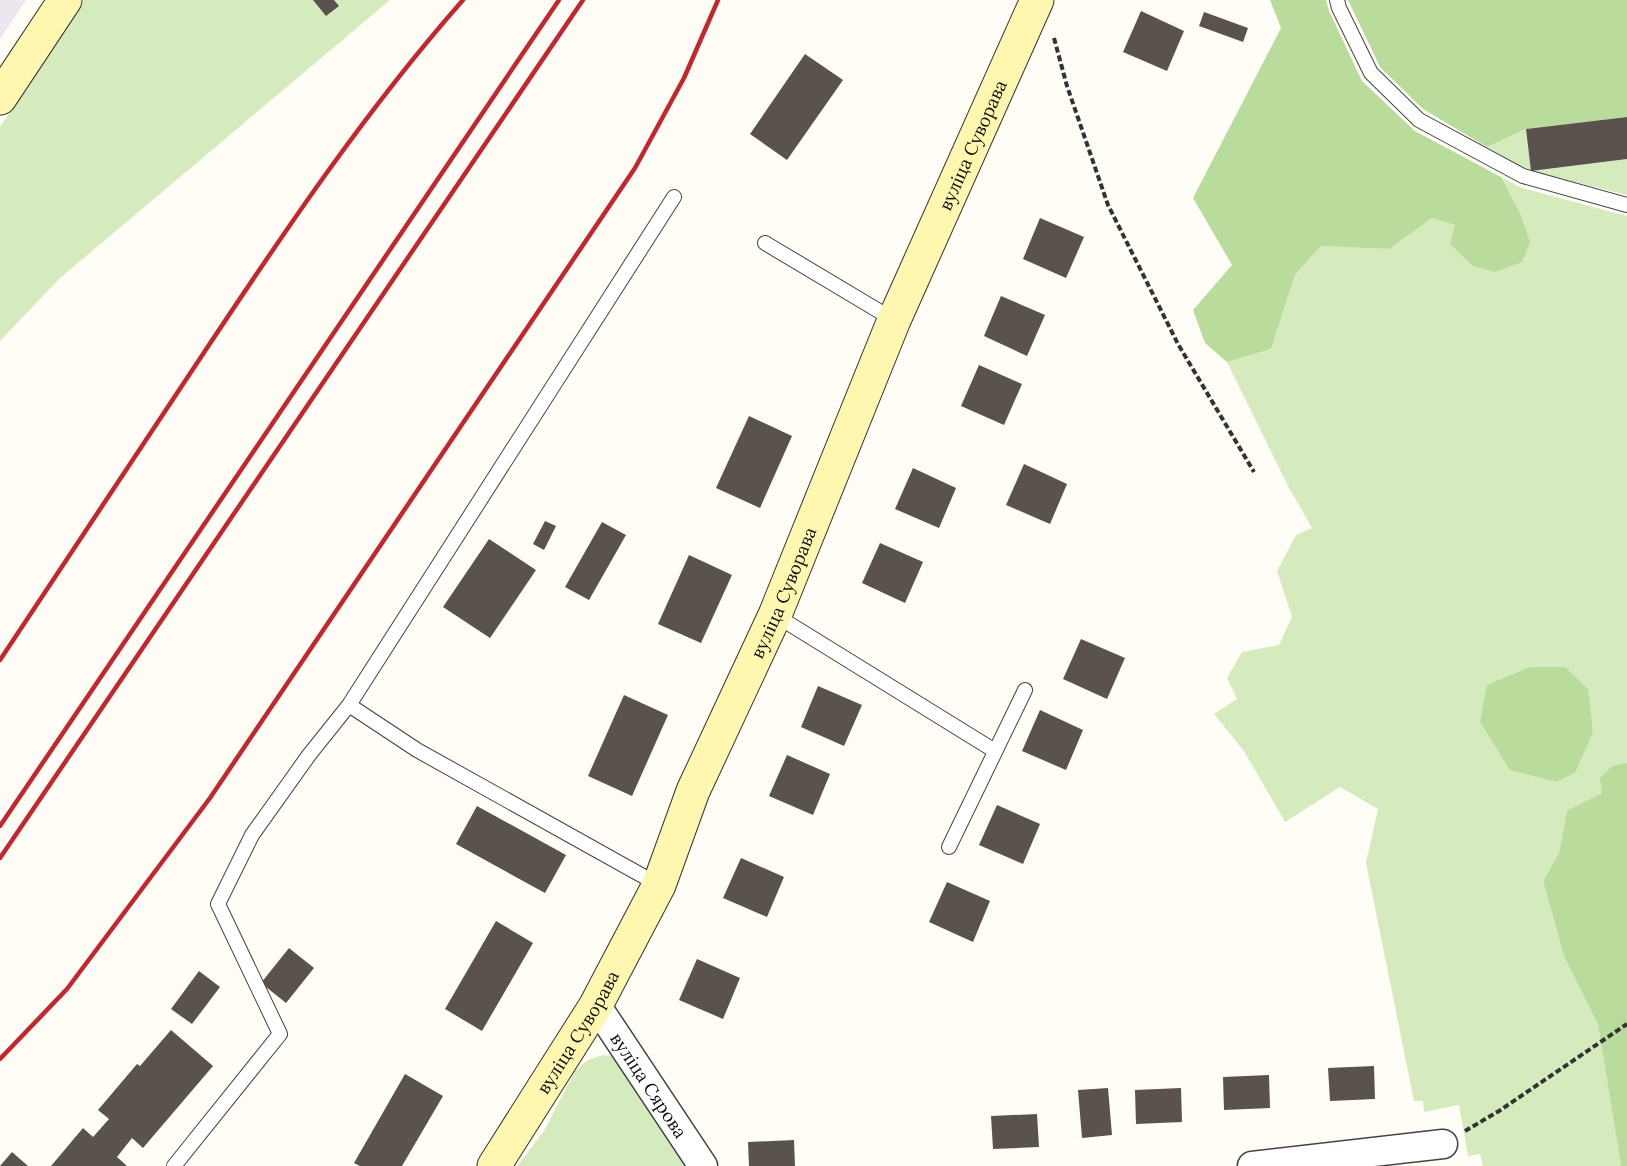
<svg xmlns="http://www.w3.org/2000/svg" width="1627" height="1166" viewBox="0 0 1627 1166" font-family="Lora,serif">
<rect width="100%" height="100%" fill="#fffdf5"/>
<path fill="#eee6ef" d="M0,0H26L0,39Z"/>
<path fill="#d5ebbd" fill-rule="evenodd" d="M84,0H390L60,278L0,341V127Z
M1526,129L1532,171L1627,159V195L1531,171L1487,147Z
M1501,177L1522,188L1627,216V763L1612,766L1602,793L1567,812L1559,853L1543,881L1564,956L1598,1025L1621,1166H1483L1480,1154L1468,1156L1459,1105L1424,1112L1423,1101H1414L1366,863L1378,809L1340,787L1285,822L1244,751L1214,714L1237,699L1227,678L1242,652L1279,645L1292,617L1277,571L1296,535L1312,528L1288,486L1227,362L1271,349L1295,275L1321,246L1389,249L1432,218L1455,225L1520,213ZM1510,770L1575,773L1556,782Z
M603,1055L616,1056L692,1166H517L544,1131L575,1071L588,1060Z"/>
<path fill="#b9dc9c" d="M1270,0H1326L1329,11L1362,81L1415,131L1501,177L1520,213L1530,242L1522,262L1495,272L1473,266L1450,244L1455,225L1432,218L1389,249L1321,246L1295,275L1271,349L1227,362L1205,343L1193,310L1232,265L1193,198L1281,28Z
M1348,0H1627V117L1526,129L1487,147L1423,109L1380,67Z
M1530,667H1565L1588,689L1593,732L1575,773L1556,782L1510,770L1480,722L1487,685Z
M1627,763V1166H1621L1598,1025L1564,956L1543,881L1559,853L1567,811L1602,793L1600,778L1612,766Z"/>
<path fill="#5a524d" d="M313,0H334L339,6L326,16Z
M1141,11L1184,31L1167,71L1123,52Z
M1204,12L1248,28L1243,42L1199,26Z
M805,54L843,80L787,160L750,134Z
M1627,117V159L1531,171L1526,129Z
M1040,218L1084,237L1066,278L1023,259Z
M1001,296L1045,315L1027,356L984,336Z
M979,365L1022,384L1004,425L961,406Z
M749,416L792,436L760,508L716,488Z
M1024,464L1067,484L1050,524L1006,505Z
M913,468L956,488L939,528L895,509Z
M545,521L556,526L544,550L533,544Z
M602,522L626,535L589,600L565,587Z
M489,539L536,570L490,638L443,607Z
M880,543L923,562L905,603L862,583Z
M689,555L732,575L701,643L658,624Z
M1081,639L1125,658L1107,699L1063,679Z
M818,686L862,705L844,746L801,727Z
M624,695L668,715L632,796L588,776Z
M1040,710L1083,730L1066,770L1022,751Z
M787,755L830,774L813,815L769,796Z
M997,805L1040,824L1023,864L979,845Z
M477,806L566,855L545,893L456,844Z
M741,858L784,877L767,917L723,898Z
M947,882L990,901L973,942L929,922Z
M496,921L533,943L482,1031L445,1009Z
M289,948L314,968L286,1003L261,983Z
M697,959L740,978L723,1019L679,1000Z
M199,971L220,987L192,1024L171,1009Z
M171,1030L213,1066L143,1148L132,1138L117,1157L127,1166H51L83,1128L93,1137L109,1119L98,1110L137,1064L140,1066Z
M1374,1066L1375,1099L1330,1101L1328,1068Z
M405,1074L443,1096L402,1166H360L354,1163Z
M1269,1075L1270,1108L1224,1110L1223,1077Z
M1108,1088L1112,1135L1082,1138L1078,1090Z
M1181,1088L1182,1122L1136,1124L1135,1090Z
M1037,1114L1039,1147L993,1149L991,1116Z
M794,1140L795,1166H749L748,1142Z
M12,1152L28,1166H0Z"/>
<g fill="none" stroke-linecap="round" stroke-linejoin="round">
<g stroke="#444" stroke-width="16">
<path id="lane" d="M1337,0L1339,8L1371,73L1419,120L1523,176L1627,205
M765,243L894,320
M775,615L995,751
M349,705L417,750L659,885
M949,847L1025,690
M174,1166L280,1034L218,904L252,835L309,755L349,705L674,197"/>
</g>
<g stroke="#444" stroke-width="31">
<g id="street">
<path id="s1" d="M596,1005L703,1166"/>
<path d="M1252,1166L1443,1144"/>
</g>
</g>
<g stroke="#333" stroke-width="35">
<g id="secondary">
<path d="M0,98L65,0"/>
<path id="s2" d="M494,1166L596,1005L659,885L693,791L775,615L894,320L1037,0"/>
</g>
</g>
<path stroke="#333" stroke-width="4" stroke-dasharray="6 3" stroke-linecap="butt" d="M1054,38L1067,86L1108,205L1178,344L1254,472
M1465,1131L1499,1111L1627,1024"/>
<use href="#lane" stroke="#fff" stroke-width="14"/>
<use href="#street" stroke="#fff" stroke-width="28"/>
<use href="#secondary" stroke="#fff6b0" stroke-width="33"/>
<path stroke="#c4262e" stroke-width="4.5" d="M0,660C68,558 135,456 203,354C284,232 366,110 463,0
M0,826L559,0
M0,858L583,0
M0,1059L67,989L210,798L635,168L684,78L718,0"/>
</g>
<g text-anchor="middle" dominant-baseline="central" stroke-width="6" stroke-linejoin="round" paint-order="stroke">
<g font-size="18" fill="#111" stroke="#fff">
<text stroke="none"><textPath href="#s2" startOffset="1130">вуліца Суворава</textPath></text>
<text stroke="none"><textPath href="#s2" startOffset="644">вуліца Суворава</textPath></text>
<text stroke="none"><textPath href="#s2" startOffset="158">вуліца Суворава</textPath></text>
<text stroke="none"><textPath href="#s1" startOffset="96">вуліца Сярова</textPath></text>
</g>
</g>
</svg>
